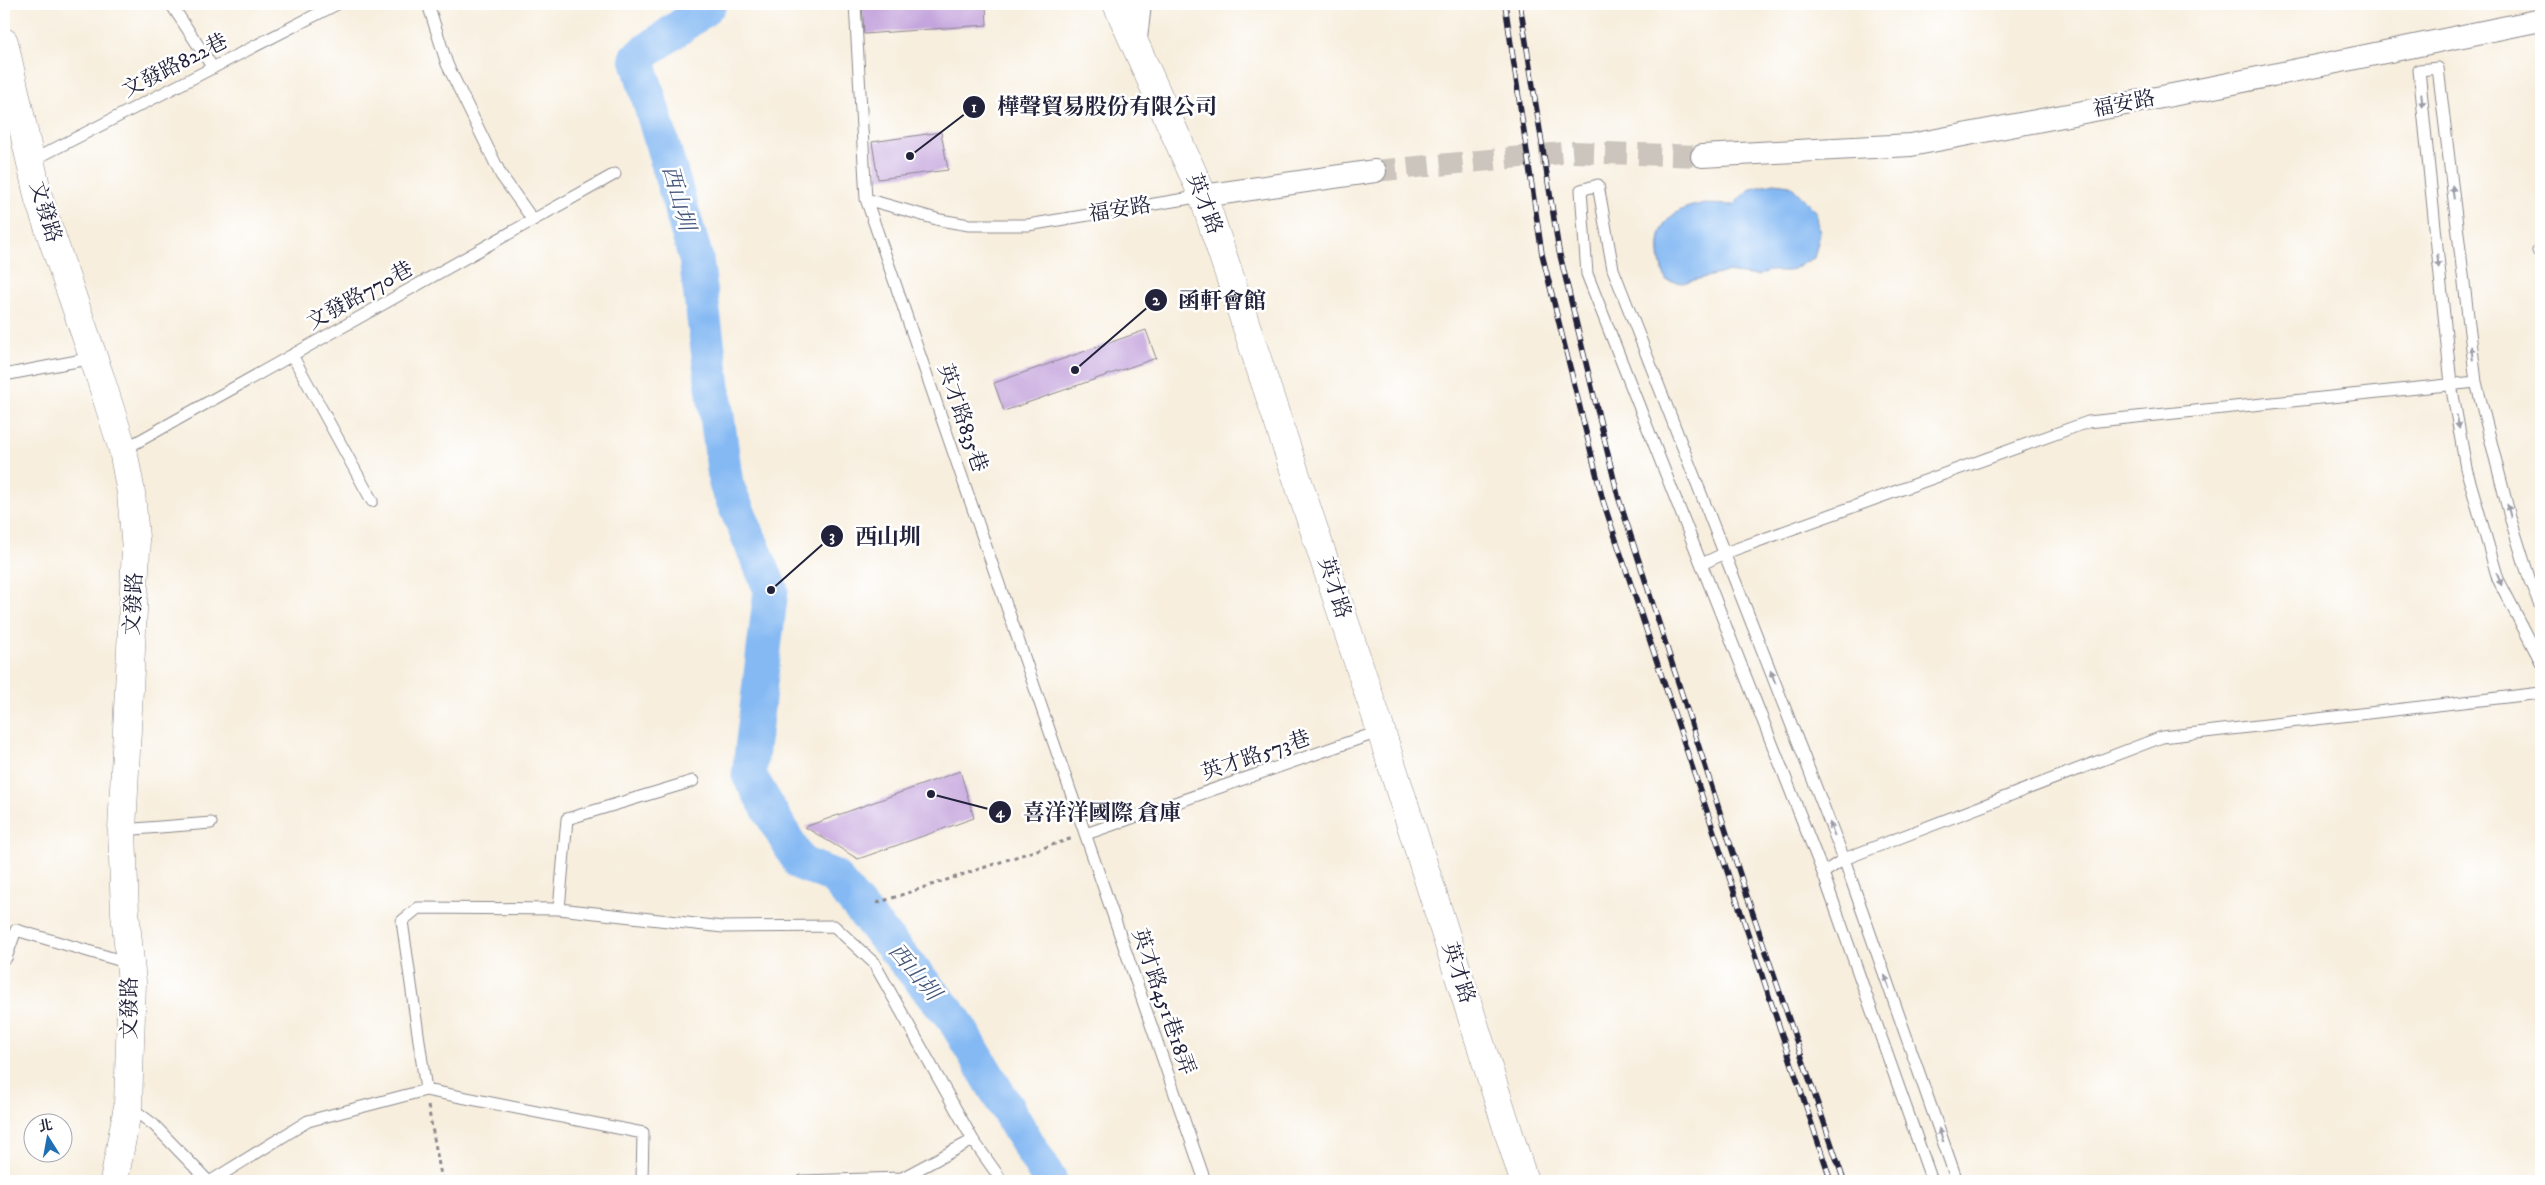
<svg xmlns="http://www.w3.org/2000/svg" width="2545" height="1185" viewBox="0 0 2545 1185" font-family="'IM FELL DW Pica','Noto Serif TC',serif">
<rect width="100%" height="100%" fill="#fff"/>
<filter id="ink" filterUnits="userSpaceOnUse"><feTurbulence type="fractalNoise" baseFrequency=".02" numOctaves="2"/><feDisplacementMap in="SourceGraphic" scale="10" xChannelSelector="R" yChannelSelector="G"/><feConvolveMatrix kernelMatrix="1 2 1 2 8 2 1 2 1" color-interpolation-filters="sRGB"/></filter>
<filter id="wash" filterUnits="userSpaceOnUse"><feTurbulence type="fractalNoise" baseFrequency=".0096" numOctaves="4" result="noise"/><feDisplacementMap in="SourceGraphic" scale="20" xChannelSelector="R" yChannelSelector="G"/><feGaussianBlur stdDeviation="1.12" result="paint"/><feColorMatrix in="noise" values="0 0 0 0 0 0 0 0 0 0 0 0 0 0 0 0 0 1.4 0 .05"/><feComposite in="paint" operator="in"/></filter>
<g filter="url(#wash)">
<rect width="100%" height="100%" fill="#f7eedd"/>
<path fill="#85b9f3" stroke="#546e97" d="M1774,183L1790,185L1816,211L1820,234L1814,258L1789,271H1768L1758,276L1727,272L1682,283L1666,280C1655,254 1653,220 1686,208C1700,202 1717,205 1733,205L1748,190Z"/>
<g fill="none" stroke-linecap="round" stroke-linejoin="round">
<path stroke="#85b9f3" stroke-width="35" d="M709,4L702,11L637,58L696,259L726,484L771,590L749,775L800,863L833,876L954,1019L1050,1181"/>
</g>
<g id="blocks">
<path fill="#c5a5dd" d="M862,4H986L987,25L864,34Z
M941,132L948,170L878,179L872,142Z
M1146,330L1156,358L1004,411L994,383Z
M960,771L974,818L858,859L805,827Z"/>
</g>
</g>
<g filter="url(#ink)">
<use href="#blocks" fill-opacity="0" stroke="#8c888c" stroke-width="1"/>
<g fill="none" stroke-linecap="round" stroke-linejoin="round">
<path stroke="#ccc5bd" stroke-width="22" stroke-dasharray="22 11" stroke-linecap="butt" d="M1375,171L1573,152L1702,156"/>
<g stroke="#8c888c" stroke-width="13">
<path id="service" d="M171,4L213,68
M428,4L447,64L501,175L533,220
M855,4L866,199L1205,1181
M31,161L337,4
M866,199L940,220L969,225H1028L1203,196
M2538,251L2541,248
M292,355L372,501
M4,375L93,358
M123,450L615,174
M1702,564L1725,553L2088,422L2476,382
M2541,607L2530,581L2510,517L2476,382L2438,68L2419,70L2451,384L2466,468L2498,579L2541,662
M122,830L211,823
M1086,834L1381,731
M1823,873L1844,859L2162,737L2541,693
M559,909L567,819L693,781
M6,958L16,930L129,963
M426,1090L402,921L418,908L559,909L723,927L834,926L874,963L973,1140L1002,1181
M130,1107L154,1125L208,1181
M211,1181L308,1121L426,1090L643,1133L642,1181
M802,1181L902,1178L973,1140
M1932,1181L1823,873L1587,274L1581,190L1598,185L1613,269L1844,859L1957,1181"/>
</g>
<g stroke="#8c888c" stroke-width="24">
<path id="minor" d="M1135,47L1140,4
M1702,156L1911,145L2219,86L2541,20
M1203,196L1375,171"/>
</g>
<g stroke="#8c888c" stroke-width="29">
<path id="tertiary" d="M1117,4L1203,196L1381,731L1524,1181
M4,42L39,200L100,377L123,450L131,493L136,549L122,830L125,913L132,982L128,1106L114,1181"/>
</g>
<path stroke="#8c888c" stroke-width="3" stroke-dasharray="4 4" stroke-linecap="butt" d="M877,903L1073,838
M428,1106L442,1181"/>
<use href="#service" stroke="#fff" stroke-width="11"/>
<use href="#minor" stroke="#fff" stroke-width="22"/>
<use href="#tertiary" stroke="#fff" stroke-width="28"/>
<g stroke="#22223b" stroke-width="5.5">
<path id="rail" d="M1505,4L1542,254L1603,501L1831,1181
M1520,4L1559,251L1618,496L1747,896L1844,1181"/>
</g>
<use href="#rail" stroke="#fff" stroke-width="4" stroke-dasharray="11" stroke-linecap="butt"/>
</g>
<defs><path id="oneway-solid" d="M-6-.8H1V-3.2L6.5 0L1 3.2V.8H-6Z" transform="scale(1.25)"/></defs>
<g fill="#9c9ca7">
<use href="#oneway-solid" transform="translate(2422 100) rotate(84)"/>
<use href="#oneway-solid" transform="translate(2453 192) rotate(-97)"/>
<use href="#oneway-solid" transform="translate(2438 261) rotate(84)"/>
<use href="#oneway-solid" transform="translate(2472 353) rotate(-97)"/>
<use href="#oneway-solid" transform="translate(2458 422) rotate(80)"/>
<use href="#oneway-solid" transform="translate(2509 511) rotate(-105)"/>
<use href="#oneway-solid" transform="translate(2499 579) rotate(68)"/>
<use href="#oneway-solid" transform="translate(1773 677) rotate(-111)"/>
<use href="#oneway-solid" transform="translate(1832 829) rotate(-111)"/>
<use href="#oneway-solid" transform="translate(1887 982) rotate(-109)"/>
<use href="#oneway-solid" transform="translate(1941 1135) rotate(-109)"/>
</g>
</g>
<g text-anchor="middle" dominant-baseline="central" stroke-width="5" stroke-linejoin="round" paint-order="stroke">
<g font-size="21" fill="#22223b" stroke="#fff">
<text transform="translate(175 66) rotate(-27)">文發路822巷</text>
<text transform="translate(2124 104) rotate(-11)">福安路</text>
<text transform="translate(1204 204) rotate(69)">英才路</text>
<text transform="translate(1120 210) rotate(-9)">福安路</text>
<text transform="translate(45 212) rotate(73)">文發路</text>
<text transform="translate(360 296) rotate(-29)">文發路770巷</text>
<text transform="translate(962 418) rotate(71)">英才路835巷</text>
<text transform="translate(1334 588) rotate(72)">英才路</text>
<text transform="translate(134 604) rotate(-87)">文發路</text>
<text transform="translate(1256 756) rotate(-19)">英才路573巷</text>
<text transform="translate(1458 973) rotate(72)">英才路</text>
<text transform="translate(1163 1002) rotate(71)">英才路451巷18弄</text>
<text transform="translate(130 1008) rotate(-90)">文發路</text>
</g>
<g font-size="22" font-style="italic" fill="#45577b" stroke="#fff">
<text transform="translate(678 198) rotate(74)">西山圳</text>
<text transform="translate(914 972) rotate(50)">西山圳</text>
</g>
</g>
<path fill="none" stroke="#22223b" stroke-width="2" d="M910 156L974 107M1075 370L1156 300M771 590L832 536M931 794L1000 812"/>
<g fill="#22223b" stroke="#fff" stroke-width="2">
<circle cx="910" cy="156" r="5"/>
<circle cx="1075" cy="370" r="5"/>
<circle cx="771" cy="590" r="5"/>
<circle cx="931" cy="794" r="5"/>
<circle cx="974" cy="107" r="12"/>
<circle cx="1156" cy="300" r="12"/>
<circle cx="832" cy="536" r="12"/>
<circle cx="1000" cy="812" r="12"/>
</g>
<g font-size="15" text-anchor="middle" font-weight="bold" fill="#fff">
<text x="974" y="112">1</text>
<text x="1156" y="305">2</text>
<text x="832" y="541">3</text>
<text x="1000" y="817">4</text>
</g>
<g font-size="22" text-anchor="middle" font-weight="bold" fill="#22223b" stroke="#fff" stroke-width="5" stroke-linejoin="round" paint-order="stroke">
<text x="1107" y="114">樺聲貿易股份有限公司</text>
<text x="1222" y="308">函軒會館</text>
<text x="888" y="544">西山圳</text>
<text x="1102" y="820">喜洋洋國際 倉庫</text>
</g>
<rect width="2545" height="1185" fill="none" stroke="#fff" stroke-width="20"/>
<g transform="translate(48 1138) rotate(349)"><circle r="24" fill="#ffffff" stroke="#a7a7b1"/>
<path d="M0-4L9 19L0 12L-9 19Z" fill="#1f6fb2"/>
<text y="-8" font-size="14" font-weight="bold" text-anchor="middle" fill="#22223b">北</text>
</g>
</svg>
